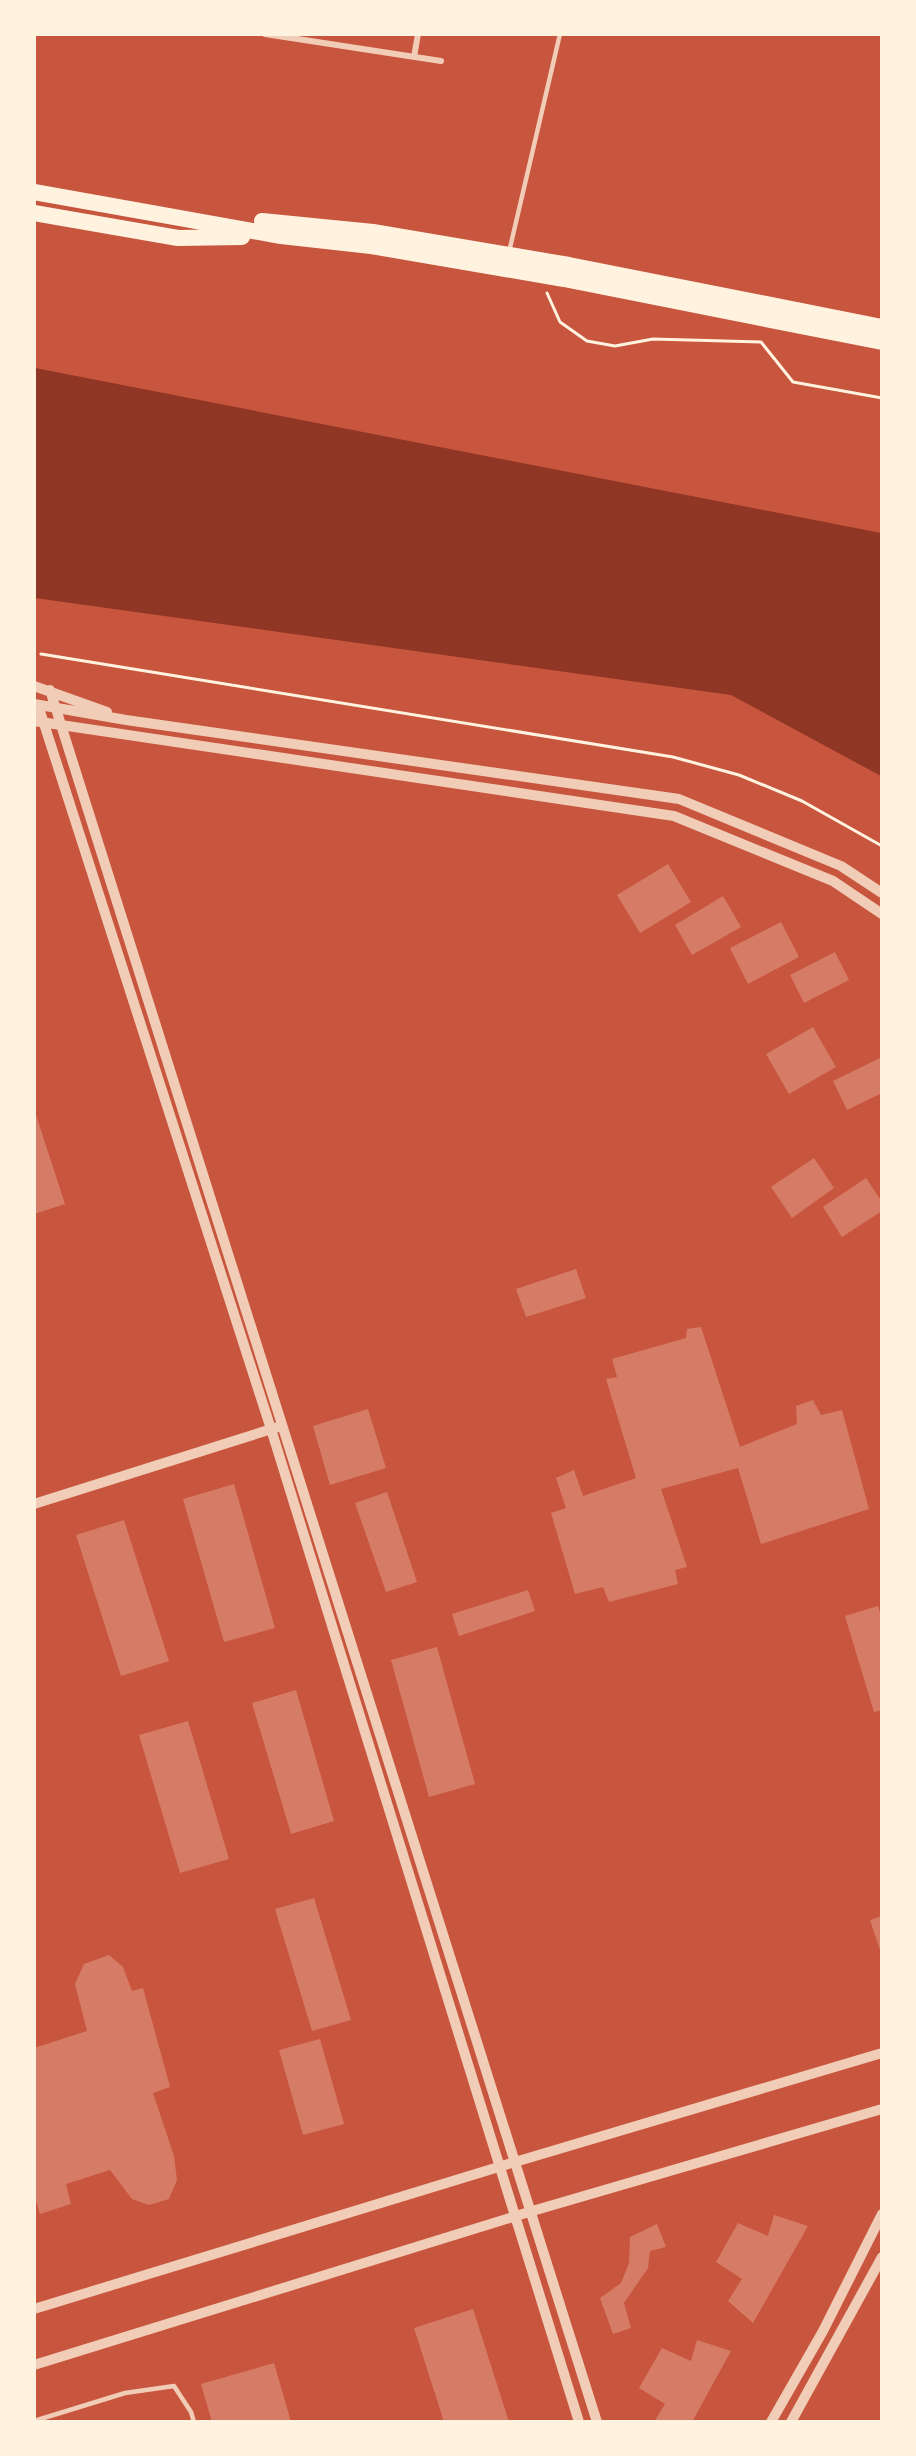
<svg xmlns="http://www.w3.org/2000/svg" width="916" height="2456" viewBox="0 0 916 2456" font-family="Arial,sans-serif">
<rect width="100%" height="100%" fill="#c8553d"/>
<path fill="#8f3625" d="M35,368L881,533V776L731,695L35,598Z"/>
<path fill="#d67c66" d="M668,864L691,902L640,933L617,895Z
M723,896L741,927L692,955L675,925Z
M781,922L799,957L748,984L730,948Z
M835,952L849,980L804,1003L790,975Z
M813,1027L836,1067L789,1094L766,1054Z
M882,1057V1093L847,1110L833,1081Z
M34,1109L65,1204L34,1214Z
M814,1158L834,1188L792,1218L771,1187Z
M866,1178L882,1202V1211L842,1237L823,1207Z
M576,1269L586,1298L526,1317L516,1289Z
M701,1327L740,1447L797,1424L796,1406L813,1400L821,1415L842,1410L869,1509L761,1544L738,1468L661,1489L687,1567L675,1570L678,1584L609,1602L603,1587L575,1594L551,1513L566,1508L556,1478L574,1470L583,1496L636,1478L606,1379L617,1377L612,1359L686,1338L687,1329Z
M368,1409L386,1468L330,1485L313,1426Z
M234,1484L275,1628L224,1642L183,1499Z
M387,1492L417,1582L386,1592L355,1503Z
M124,1520L169,1661L121,1676L76,1535Z
M528,1590L535,1611L459,1636L452,1614Z
M878,1606L882,1620V1710L874,1712L845,1616Z
M437,1647L475,1784L429,1797L391,1660Z
M296,1690L334,1821L291,1834L252,1703Z
M188,1721L229,1859L180,1873L139,1735Z
M314,1898L351,2020L312,2031L275,1909Z
M882,1916V1953H881L870,1920Z
M109,1955L123,1967L132,1991L143,1988L170,2087L153,2093L174,2156L177,2180L169,2199L149,2205L132,2199L110,2170L66,2184L71,2204L40,2214L34,2194V2048L87,2031L75,1984L84,1964Z
M320,2039L344,2124L303,2135L279,2050Z
M774,2215L808,2226L753,2323L728,2301L742,2279L716,2262L738,2223L768,2236Z
M657,2224L666,2247L650,2251L648,2268L624,2303L631,2328L613,2334L600,2298L621,2283L629,2263L630,2237Z
M473,2309L509,2422H444L414,2328Z
M697,2340L731,2351L692,2422H654L665,2404L639,2388L662,2348L691,2361Z
M274,2363L291,2422H212L201,2384Z"/>
<g fill="none" stroke-linecap="round" stroke-linejoin="round">
<path stroke="#fff3e0" stroke-width="3" d="M547,293L560,322L587,341L615,346L653,339L761,342L793,382L882,398
M41,654L673,757L739,775L802,801L882,846"/>
<path stroke="#f1ccb7" stroke-width="4.5" d="M509,252L560,34
M34,2421L125,2393L174,2386L191,2412L194,2422"/>
<path stroke="#f1ccb7" stroke-width="6" d="M265,34L441,61
M414,57L418,34"/>
<path stroke="#f1ccb7" stroke-width="10" d="M34,686L107,712
M50,690L597,2422
M34,704L126,720L679,799L841,866L882,893
M38,705L271,1429L579,2422
M34,721L674,816L833,881L882,914
M34,1504L278,1427
M34,2309L515,2162L882,2053
M34,2365L529,2212L882,2109
M771,2422L823,2331L882,2214
M791,2422L882,2257"/>
<path stroke="#fff3e0" stroke-width="16" d="M34,192L281,236L371,246L564,279L882,342
M34,213L178,238L242,237
M262,221L373,232L569,265L882,327"/>
</g>
<rect width="916" height="2456" fill="none" stroke="#fff3e0" stroke-width="72"/>
</svg>
